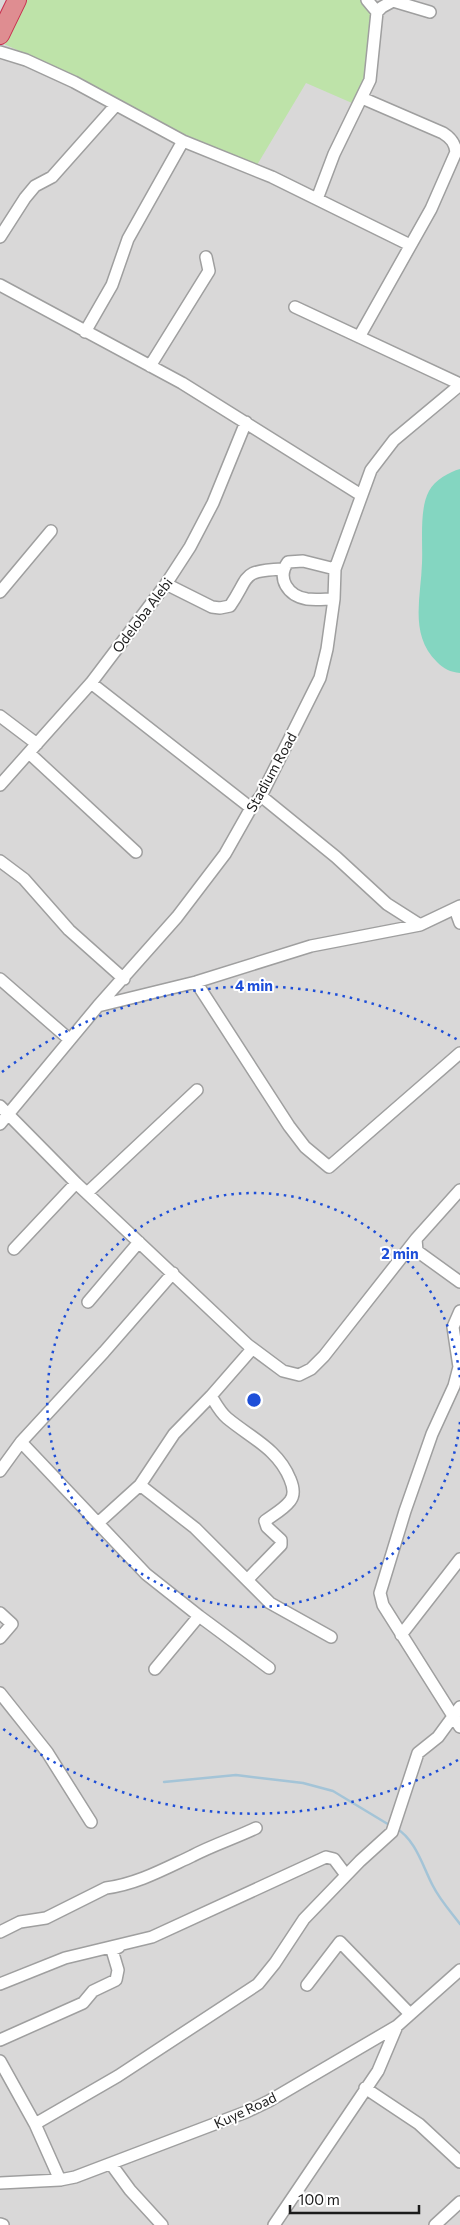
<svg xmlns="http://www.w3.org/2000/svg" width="460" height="2225" viewBox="0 0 460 2225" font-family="Commissioner,sans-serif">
<rect width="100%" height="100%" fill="#eceae1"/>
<path fill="#d9d8d8" d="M0,0H460V2225H0Z"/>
<path fill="#bee3a9" d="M26,0H364L373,13L370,68L362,95L352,103L306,83L257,165C167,132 90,82 4,44Z"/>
<path fill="#84d6c1" d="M460,469V673C450,672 444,669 437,662C409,635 421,597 422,563C423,543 419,509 429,491C435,480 449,472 460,469Z"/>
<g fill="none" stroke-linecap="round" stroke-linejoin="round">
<path stroke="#a4c4d7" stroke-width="2.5" d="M164,1782L236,1775L303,1783L333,1791L391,1826
M396,1828C416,1840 423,1867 433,1886C440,1900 451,1912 460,1924"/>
<g stroke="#9f9f9f" stroke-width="14">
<path id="minor" d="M367,0L377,12
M0,52L26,60L74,82L183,141L272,177L410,245
M317,199L334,154L370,80L377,12L382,7L393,1L430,12
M0,237L25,198L35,186L52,177L116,105
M0,285L182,383L361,495
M295,307L460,384
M85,332L112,285L128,239L183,141
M359,337L431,209L456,152C455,143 451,138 443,133L362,98
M150,366L209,271L206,257
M166,584L212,607L220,608L230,606C251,575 240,571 283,569
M0,592L51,531
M334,599C326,599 315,600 307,599C288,596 276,578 288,562L303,561L335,569
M91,683L251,808
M0,716L37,744
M29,753L136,852
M0,785L91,683L166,584L190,547L213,503L246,422
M261,796L336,857L387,904L420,925
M0,861L24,879L69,930L124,979
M455,909L460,923
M0,979L69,1039
M196,982L289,1126L305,1147L329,1167L460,1053
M98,1006L196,982L311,946L420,925L460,906
M0,1106L76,1183L248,1345L283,1371L299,1375L311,1369L324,1356L416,1239L460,1190
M0,1124L98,1006L177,917L225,854L251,808L261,796L320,678L327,649L334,599L335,569L371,470L394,440L460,385
M87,1193L197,1090
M416,1239L417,1251L460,1282
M14,1249L76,1183
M88,1302L139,1242
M460,1311L453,1327L459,1367L454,1386L432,1434L405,1511L380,1593L383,1605L460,1727
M211,1396C216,1404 220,1412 227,1418C251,1438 278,1449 290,1479C293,1486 295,1495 290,1501C284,1509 273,1515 265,1521L267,1527L281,1540V1545L247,1580
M21,1442L146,1574L199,1616L269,1668
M0,1471L21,1442L104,1352L173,1273
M140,1485L195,1528L270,1603L331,1637
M98,1523L140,1485L174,1434L211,1396L252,1349
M0,1613L12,1624L0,1638
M401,1635L460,1559
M155,1669L199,1616
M0,1693L47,1752L91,1822
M0,1932L20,1922L46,1918L106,1888C137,1884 164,1869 192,1856C213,1845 235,1838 256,1828
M0,1984L65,1958L152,1937L326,1857L334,1859L346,1875
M307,1985L340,1942L410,2014
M0,2040L83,2003L93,1991L116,1980L118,1970L112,1950L119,1947
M0,2061L35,2124L60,2180
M365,2088L419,2124L460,2162
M35,2124L118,2076L258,1984L275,1963L304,1919L360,1861L392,1832L418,1753L438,1737L460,1707
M111,2164L130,2190L162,2225
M0,2183L60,2180L75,2177L246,2112L269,2101L397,2026L460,1970
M0,2224L3,2225
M274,2225L378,2071L397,2026
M435,2225L460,2202"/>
</g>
<g stroke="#c8304f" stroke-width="20">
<path id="highway" d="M0,35L17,0"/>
</g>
<use href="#minor" stroke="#fff" stroke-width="11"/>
<use href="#highway" stroke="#df8d91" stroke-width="18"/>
</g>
<g fill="none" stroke="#1d4ed8" stroke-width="2.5" stroke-dasharray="2.5 5">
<path d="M460 1422A207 207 0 1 1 460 1378"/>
<path d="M458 1760A414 414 0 0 1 2 1728M2 1072A414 414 0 0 1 458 1040"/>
</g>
<g text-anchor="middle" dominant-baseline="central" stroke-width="4" stroke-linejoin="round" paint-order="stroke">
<g font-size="14" fill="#1b1b1b" stroke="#fff">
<text transform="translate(142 615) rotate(-53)">Odeloba Alebi</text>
<text transform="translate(271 772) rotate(-61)">Stadium Road</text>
<text transform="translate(245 2110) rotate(-25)">Kuye Road</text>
</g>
</g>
<circle cx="254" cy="1400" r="8" fill="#1d4ed8" stroke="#fff" stroke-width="2.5"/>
<g font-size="15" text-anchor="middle" font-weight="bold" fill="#1d4ed8" stroke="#fff" stroke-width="4" stroke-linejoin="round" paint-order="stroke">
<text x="254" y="991">4 min</text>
<text x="400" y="1259">2 min</text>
</g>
<path d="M290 2205v8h129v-8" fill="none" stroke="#1b1b1b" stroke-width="2.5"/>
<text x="298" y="2205" font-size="15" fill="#1b1b1b" stroke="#ffffff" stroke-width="4" paint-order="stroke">100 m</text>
</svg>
